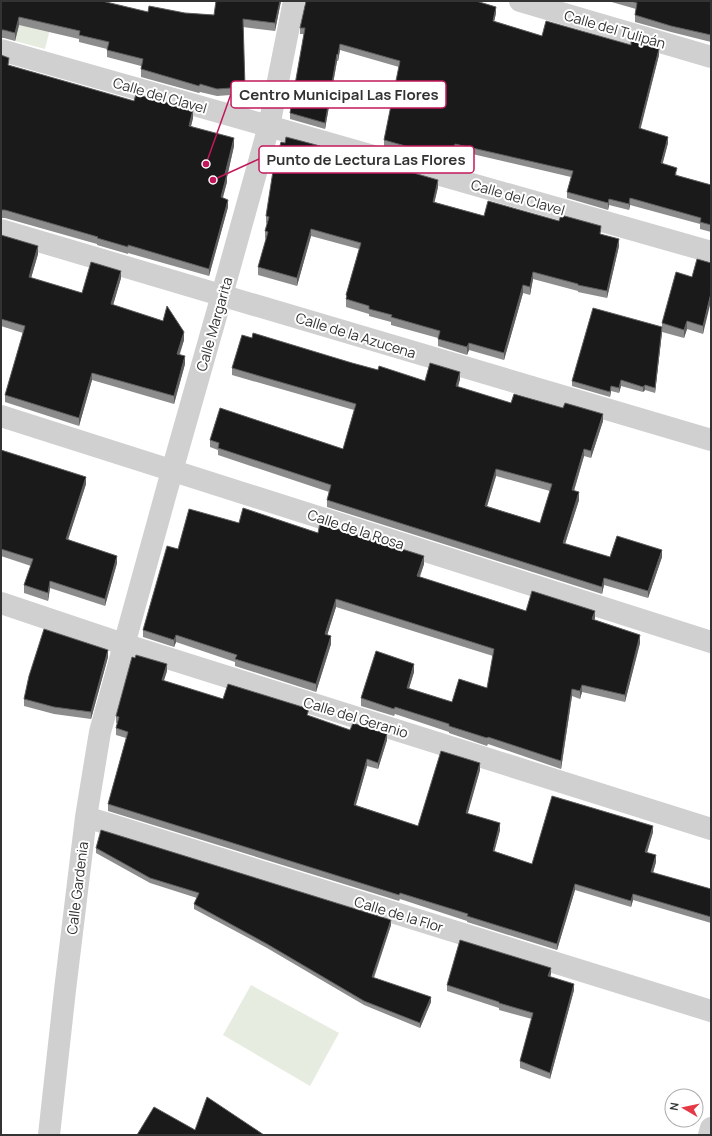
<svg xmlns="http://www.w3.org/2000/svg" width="712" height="1136" viewBox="0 0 712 1136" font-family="Manrope,sans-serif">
<rect width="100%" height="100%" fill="#fff"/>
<path fill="#e6ecdf" d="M24,1H57L45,49L15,41Z
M251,985L339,1033L310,1086L223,1035Z"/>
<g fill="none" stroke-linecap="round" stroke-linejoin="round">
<path stroke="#d0d0d0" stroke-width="22" d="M520,1L711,57
M1,50L711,252
M1,230L711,440
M1,416L711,642
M1,603L123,644L711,829
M86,817L711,1011
M49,1135L65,990L86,817L100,732L172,471L222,295L269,126L294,1
M709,1135L711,1128"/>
</g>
<path fill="#8c8c8c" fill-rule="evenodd" d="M1,1L148,12L185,13L214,15L281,1L275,31L243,27L245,94L217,96L200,92L199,93L141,77V66L107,57V49L79,42V39L19,25L15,41L4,38H1Z
M608,1H711V42L671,32L635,22V15L636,9Z
M496,13L494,21L542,36L659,55L640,129L668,143L662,164L677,174L676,175L711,185V232L700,229V224L630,205L629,210L609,205L608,210L567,198V192L571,177L455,150L452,163L446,161L445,163L384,146V140L399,67L340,50L338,61H337L325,129L290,119V113L304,34H300V28Z
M1,55L9,66L193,118L191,126L234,146L227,177V182L222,198L228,207L209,276L128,253V254L97,245V244L5,218H1Z
M285,143L438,187L434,202L484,216L601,234L619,246L607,298L578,292V291L533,279L530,295L523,293L504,360L469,350L467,355L438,346V338L391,325V322L369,316V314L346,307V295L359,249L311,236L297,286L258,275V267L266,239L265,238V231L267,224L266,223V216Z
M1,235L38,254L31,278L82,293L121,278L113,305L184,340L180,354L185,364L174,404L92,380L79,426L5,402V395L23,333L1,326Z
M711,263L703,334L687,329L684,338L662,332V323L692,277Z
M662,332L655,393L645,390L643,392L621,386L619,393L611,391L610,397L572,386V381Z
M252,338L352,363L378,370L425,381L460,379L458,387L511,403L603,421L591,458L584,456L574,491L579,500L565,544L610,557H662L648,598L604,585L602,594L327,507V500L329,492L218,455V450L210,447V440L343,449L354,410L232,375V368ZM496,476L550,491L540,523L487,506Z
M1,450L86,484L68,539L117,563L105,606L50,588L48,601L24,593V585L31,566L1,556Z
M239,523L318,533L424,564L420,577L526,611L595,618L594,620L640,643L625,702L582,692L580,699L572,696L561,769L488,744L487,746L449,733V732L395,714L394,716L361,706V698L414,672L409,688L452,702L487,688L493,656L336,607L327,635L331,644L316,692L235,666V662L176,642L174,647L143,637V630L178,549Z
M108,657L91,719L54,714L24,706V699Z
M167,671L163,681L223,699L308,716L350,730L387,740L378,769L367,766L356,805L418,826L480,770L467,814L500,830L494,851L532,864L653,832L647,853L656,862L653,873L711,889V923L633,900L631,907L575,890L557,950L467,922V921L400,899L399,901L108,811V804L126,738L116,735V728L117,723H116V716Z
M96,848L391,925L374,978L431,1002L420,1028L364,1005L267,948L194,909V904L197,898L150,883L96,853Z
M551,974L550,977L574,990L550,1079L520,1068V1061L532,1019L499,1010V1008L447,991V985Z"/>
<path fill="#5f5f5f" d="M280,1H281L275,31V23Z
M496,7V13L493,27V21Z
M19,17V25L15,41V33Z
M340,44V50L338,61V55Z
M659,49V55L639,135V128Z
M337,54V61L325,129V123Z
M193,110V118L189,134V126Z
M668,137V143L661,170V163Z
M234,138V146L227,177V182L221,205V197L225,174Z
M455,144V150L452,163V157Z
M438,180V187L433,209V202Z
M630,198V205L629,210V204Z
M609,199V205L608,210V203Z
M228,200V207L209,276V269Z
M311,229V236L297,286V278Z
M619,239V246L607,298V291Z
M38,246V254L29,285V277Z
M121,271V278L111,312V304Z
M533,272V279L530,295V287Z
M523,285V293L504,360V353Z
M711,293V301L703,334V326Z
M687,321V329L684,338V330Z
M662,327V332L655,393V388Z
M184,332V340L177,361V354Z
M469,343V350L467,355V347Z
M185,356V364L174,404V396Z
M460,372V379L456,393V386Z
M92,373V380L79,426V418Z
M621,380V386L619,393V388Z
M645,385V390L643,392V387Z
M611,386V391L610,397V392Z
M603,414V421L591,458V451Z
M584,449V456L572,497V490Z
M496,469V476L485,513V506Z
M86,477V484L66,546V539Z
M579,492V500L563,550V543Z
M662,550V557L648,598V591Z
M117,556V563L105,606V599Z
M424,556V564L417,583V576Z
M604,578V585L602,594V587Z
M50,581V588L48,601V593Z
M336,599V607L325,642V634Z
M595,611V618L592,627V619Z
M176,635V642L174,647V640Z
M640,635V643L625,702V695Z
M331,636V644L316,692V684Z
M108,650V657L91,719V712Z
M167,664V671L162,687V680Z
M414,664V672L407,695V688Z
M582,685V692L580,699V691Z
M572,689V696L561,769V761Z
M387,734V740L378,769V763Z
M367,759V766L354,811V805Z
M480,763V770L466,820V813Z
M500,823V830L493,857V851Z
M653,826V832L645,859V852Z
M656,855V862L651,879V872Z
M575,884V890L557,950V944Z
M633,894V900L631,907V901Z
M391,920V925L372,982V977Z
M551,968V974L548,982V976Z
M574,984V990L550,1079V1073Z
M431,997V1002L420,1028V1023Z"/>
<path fill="#1a1a1a" stroke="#5f5f5f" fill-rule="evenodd" d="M1,1H102L148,12L149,6L185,13L214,15L216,1H280L275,23L243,19L245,87L217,89L200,84L199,86L141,69L143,59L107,50L109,42L79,35L80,31L19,17L15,33L4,30H1Z
M306,1H476L496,7L493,21L542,36L546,21L631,45V41L659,49L639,128L668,137L661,163L677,168L675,175L711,185V225L700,222L701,218L630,198L629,204L609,199L608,203L567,192L573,171L455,144L452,157L446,155L445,157L384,140L400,61L340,44L338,55L337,54L325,123L290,113L305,28H300Z
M631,1H711V35L671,26L635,15L637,3Z
M1,55L9,58L8,65L134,101L136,94L193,110L189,126L234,138L225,174H227L221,197L228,200L209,269L128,245V247L97,238L98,237L5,210H1Z
M286,137L320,146L319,153L377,170L379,163L438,180L433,202L484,216L488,201L559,221L561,215L601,226L600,234L619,239L607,291L578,285V284L533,272L530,287L523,285L504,353L469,343L467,347L438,339L440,331L391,317L392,315L369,309V306L346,299L347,296L346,295L361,243L311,229L297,278L258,267L268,232L265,231L269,217L266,216L273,171L281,142L285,143Z
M1,235L38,246L29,277L82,293L91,262L121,271L111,304L163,321L167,306L184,332L177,354L185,356L174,396L92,373L79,418L5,395L25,326L1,319Z
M697,259L711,263V293L703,326L687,321L684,330L662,323L676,272L692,277Z
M593,308L662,327L655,388L645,385L643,387L621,380L619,388L611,386L610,392L572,381Z
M253,333L352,363L378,370L379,366L425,381L430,363L460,372L456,386L511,403L514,394L563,408L565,403L603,414L591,451L584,449L572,490L579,492L563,543L610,557L617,536L662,550L648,591L604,578L602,587L327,500L331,485L218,448L219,443L210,440L220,408L343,449L356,404L232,368L242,335L252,338ZM496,469L552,484L540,523L485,506Z
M1,450L86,477L66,539L117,556L105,599L50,581L48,593L24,585L33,559L1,549Z
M243,508L318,533L320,523L424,556L417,576L526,611L532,591L595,611L592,619L640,635L625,695L582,685L580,691L572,689L561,761L488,737L487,738L449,726V724L395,707L394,709L361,698L376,651L414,664L407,688L452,702L459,679L487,688L494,649L336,599L325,634L331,636L316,684L235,659L237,655L176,635L174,640L143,630L167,546L178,549L189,509L239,523Z
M44,629L108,650L91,712L54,707L24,699L29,676Z
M136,655L167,664L162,680L223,699L228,684L309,709L307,715L350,730L353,723L387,734L378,763L367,759L354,805L418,826L441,751L480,763L466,813L500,823L493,851L532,864L552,796L653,826L645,852L656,855L651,872L711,889V917L633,894L631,901L575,884L557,944L467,916L468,914L400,893L399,895L108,804L128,732L116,728L119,717L116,716L132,657L135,658Z
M101,830L391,920L372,977L431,997L420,1023L364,1001L267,944L194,904L199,893L150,878L96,848Z
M460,940L551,968L548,976L574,984L550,1073L520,1061L533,1013L499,1003V1002L447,985Z
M207,1097L264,1135H137L154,1107L195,1130Z"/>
<g text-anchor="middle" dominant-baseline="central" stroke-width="4" stroke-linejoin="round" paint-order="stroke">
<g font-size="14" fill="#333" stroke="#fff">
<text transform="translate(615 29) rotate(16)">Calle del Tulipán</text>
<text transform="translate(160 95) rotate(16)">Calle del Clavel</text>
<text transform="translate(518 197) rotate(16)">Calle del Clavel</text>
<text transform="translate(214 324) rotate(-74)">Calle Margarita</text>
<text transform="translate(356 335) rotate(17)">Calle de la Azucena</text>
<text transform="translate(356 529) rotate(18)">Calle de la Rosa</text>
<text transform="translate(356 717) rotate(17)">Calle del Geranio</text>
<text transform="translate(77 888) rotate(-83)">Calle Gardenia</text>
<text transform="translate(399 914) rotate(17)">Calle de la Flor</text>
</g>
</g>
<path fill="none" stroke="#c2185b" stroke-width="1.5" d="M206 164L231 94M213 180L259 159"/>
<g fill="#c2185b" stroke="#fff" stroke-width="1.5">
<circle cx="206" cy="164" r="4"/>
<circle cx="213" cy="180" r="4"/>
</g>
<g fill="#fff" stroke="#c2185b" stroke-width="1.5">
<rect x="231" y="81" width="215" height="27" rx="4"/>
<rect x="259" y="146" width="215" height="27" rx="4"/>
</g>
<g font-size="15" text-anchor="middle" font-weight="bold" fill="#333">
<text x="339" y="100">Centro Municipal Las Flores</text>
<text x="366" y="165">Punto de Lectura Las Flores</text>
</g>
<rect width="712" height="1136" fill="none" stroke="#333333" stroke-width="4"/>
<g transform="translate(684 1108) rotate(279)"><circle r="19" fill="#ffffff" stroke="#adadad"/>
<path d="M0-3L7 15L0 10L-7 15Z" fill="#e63946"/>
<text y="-6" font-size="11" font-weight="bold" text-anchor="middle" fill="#333333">N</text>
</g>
</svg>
